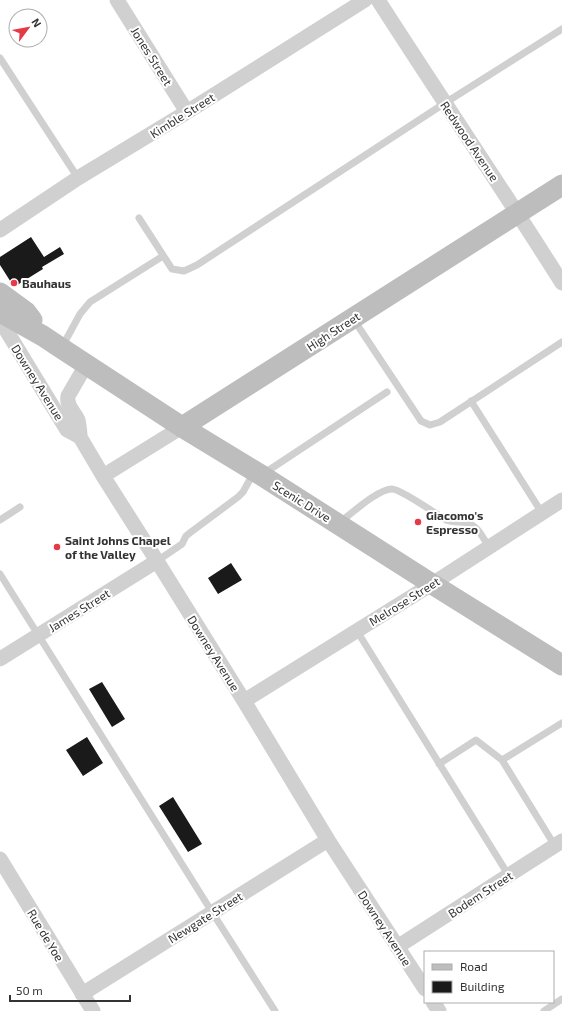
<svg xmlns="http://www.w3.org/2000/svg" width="562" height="1011" viewBox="0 0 562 1011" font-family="'Exo 2',sans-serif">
<rect width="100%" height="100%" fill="#fff"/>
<path fill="#1a1a1a" d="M31,237L44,257L60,247L64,254L42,267L43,269L14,287L0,265V257Z
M231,563L242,580L218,594L208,578Z
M102,682L125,719L112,727L89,689Z
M87,737L103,763L83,776L66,750Z
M173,797L202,844L188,852L159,806Z"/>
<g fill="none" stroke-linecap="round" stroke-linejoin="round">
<path stroke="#d0d0d0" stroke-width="7" d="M0,58L78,178
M139,218L172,269L184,271L197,265L445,103L562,29
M354,320L421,421L430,425L440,422L562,342
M62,347L80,314L90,302L163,256
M471,401L542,513
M263,474L387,392
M0,520L20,507
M340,522C351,514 378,489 392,489C401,489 436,514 446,520C454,523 460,521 468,523C478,526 483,538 489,547
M157,561L182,544L186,536L191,532L238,497L243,492L254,472
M0,574L212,912L275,1011
M357,631L509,876
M439,764L476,740L502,760
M555,846L502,760L562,723
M544,1011L562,999"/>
<path stroke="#d0d0d0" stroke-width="15" d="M117,0L187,112
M378,0C439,95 502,188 562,283
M0,230L78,178L187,112L365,0
M0,320L67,430L80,437L103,476L157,561L244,701L328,840L425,989
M80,437C80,432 79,425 78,420C74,411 66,406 68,396L86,365
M103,476L182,427
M0,659L157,561
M244,701L432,584L562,500
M0,859L93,1011
M397,947L562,841
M82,994L328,840
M433,1002L439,1011"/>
<path stroke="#bdbdbd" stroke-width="21" d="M0,293L26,312L32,320
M0,312L43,336L61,348L182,427L261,475L432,584L562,665
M182,427L562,185"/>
</g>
<g fill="#e63946" stroke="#fff" stroke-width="1.5">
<circle cx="14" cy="283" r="4"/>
<circle cx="418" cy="522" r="4"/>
<circle cx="57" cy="547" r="4"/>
</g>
<g text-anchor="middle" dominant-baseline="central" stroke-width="4" stroke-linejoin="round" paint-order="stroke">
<g font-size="12" fill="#333" stroke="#fff">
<text transform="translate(152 56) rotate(58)">Jones Street</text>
<text transform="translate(182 115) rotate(-32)">Kimble Street</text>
<text transform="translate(470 141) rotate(56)">Redwood Avenue</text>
<text transform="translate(333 331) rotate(-33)">High Street</text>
<text transform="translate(38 382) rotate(58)">Downey Avenue</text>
<text transform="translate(302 501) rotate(32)">Scenic Drive</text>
<text transform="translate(404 601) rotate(-32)">Melrose Street</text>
<text transform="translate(79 610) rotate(-32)">James Street</text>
<text transform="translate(214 653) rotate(58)">Downey Avenue</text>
<text transform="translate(480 894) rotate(-33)">Bodem Street</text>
<text transform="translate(205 917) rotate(-32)">Newgate Street</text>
<text transform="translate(385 928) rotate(57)">Downey Avenue</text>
<text transform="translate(46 935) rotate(59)">Rue de Yoe</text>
</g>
<g font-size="12" font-weight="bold" fill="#333" stroke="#fff" text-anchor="start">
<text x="22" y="283">Bauhaus</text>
<text x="426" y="515">Giacomo's<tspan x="426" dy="14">Espresso</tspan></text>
<text x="65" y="540">Saint Johns Chapel<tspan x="65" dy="14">of the Valley</tspan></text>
</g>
</g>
<rect x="424" y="951" width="130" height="52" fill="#ffffff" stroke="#adadad"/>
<rect x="432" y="964" width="20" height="6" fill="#bdbdbd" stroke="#adadad"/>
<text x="460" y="971" font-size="12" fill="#333333">Road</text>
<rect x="432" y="981" width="20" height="12" fill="#1a1a1a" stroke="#adadad"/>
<text x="460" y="991" font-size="12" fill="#333333">Building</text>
<g transform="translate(28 28) rotate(58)"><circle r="19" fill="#ffffff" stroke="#adadad"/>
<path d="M0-3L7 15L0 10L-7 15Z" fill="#e63946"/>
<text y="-6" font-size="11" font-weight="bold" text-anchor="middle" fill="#333333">N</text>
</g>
<path d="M10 995v6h120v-6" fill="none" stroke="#333333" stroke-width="2"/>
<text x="16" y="995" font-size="12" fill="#333333" stroke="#ffffff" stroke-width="3" paint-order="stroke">50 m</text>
</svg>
